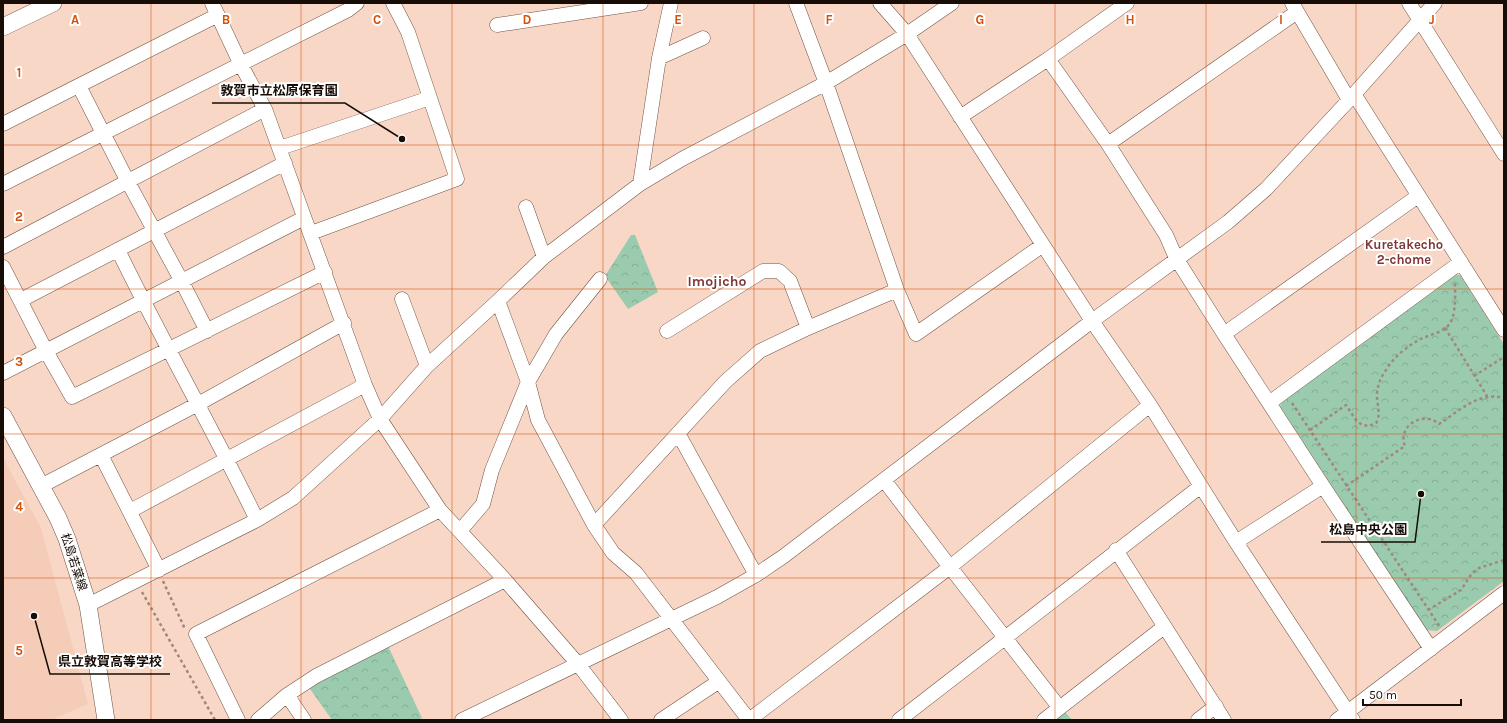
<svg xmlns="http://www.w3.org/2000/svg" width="1507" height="723" viewBox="0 0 1507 723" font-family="Karla,'Noto Sans JP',sans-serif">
<defs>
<pattern id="forest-crowns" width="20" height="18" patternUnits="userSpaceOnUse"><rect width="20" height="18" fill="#9bcbaf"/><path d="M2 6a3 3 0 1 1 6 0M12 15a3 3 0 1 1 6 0" fill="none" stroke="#85ad95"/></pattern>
</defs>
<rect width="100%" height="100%" fill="#f9d7c6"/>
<path fill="#f5ccb7" d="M3,458L41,528L88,704L51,720H3Z"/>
<path fill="url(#forest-crowns)" d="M631,235H635L658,292L628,309L605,276Z
M1452,274L1460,275L1504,344V581L1437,631L1426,630L1280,407L1282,399Z
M388,646L422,718L418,720H332L308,686Z
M1064,713H1066L1072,720H1055Z"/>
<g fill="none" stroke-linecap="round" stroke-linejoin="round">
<g stroke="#715445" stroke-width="15">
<path id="minor" d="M212,3L241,65L265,109L365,385L380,419L440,510L505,580L578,664L621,720
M796,3L826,83L897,290L916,334L1043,245
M880,3L907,34L1092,321L1150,405L1236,542L1353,720
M1292,3L1349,100
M1409,3L1504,154
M497,25L641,3
M659,58L703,38
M1048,59L1108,144L1166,235L1176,258L1224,334L1323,486L1431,649
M79,86L128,182L181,280L207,331
M1354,94L1504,330
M960,117L1048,59L1127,3
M3,124L218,15
M1108,144L1297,12
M280,148L430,98
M3,184L348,10L357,3
M640,184L659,58L671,3
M526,207L544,257
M311,233L457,179L408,32L393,3
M3,247L265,109
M118,250C162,341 213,429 257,520
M3,267L46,351L72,397L325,272
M402,299L427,366
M21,300L285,163
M498,301L528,382L538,420L594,525
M667,331L763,271H779L790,281L808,328
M1224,334L1418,196
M3,373L304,218
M1269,403L1461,262
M678,433L756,575
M101,455L159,570
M884,480L950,567L1059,707
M41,486L198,404L344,323
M130,511L365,385
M460,531L483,504L492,470L528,382L556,334L600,279
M1236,542L1323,486
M1116,550L1224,720
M88,605L257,520L293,498L380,419L427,366L498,301L544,257L640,184L682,159L826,83L907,34L952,3
M287,695L304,720
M238,720L196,634L440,510
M258,720L287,695L316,676L505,580
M462,720L717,597L756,575L784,556L1092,321L1228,222L1266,189L1349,100L1435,3
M661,720L718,682
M749,720L636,573L613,553L594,525L725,382L760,351L808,328L897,290
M749,720L950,567L1150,405
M899,720L1201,486
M1044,720L1164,627
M1198,720L1216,706
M1337,720L1504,593"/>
</g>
<g stroke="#715445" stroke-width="18">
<path id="major" d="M3,27L53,3
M3,416L58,518L67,539L88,605L106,720"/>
</g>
<path stroke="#a1887c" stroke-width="2.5" stroke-dasharray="3 3" stroke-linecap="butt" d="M1445,328L1487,396
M1474,376L1504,357
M1292,403L1440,627
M1310,430L1346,405L1356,420L1362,425L1369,426L1376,423C1382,414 1376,403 1377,393C1378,384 1381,377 1386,370C1393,358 1405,348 1417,341C1428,334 1448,333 1452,319C1456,308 1455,293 1455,282
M1346,486L1405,446C1397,426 1423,410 1439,424C1459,411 1479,391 1504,398
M163,581L185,629
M142,592L215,720
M1428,610L1461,590L1470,576L1479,568L1504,560"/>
<use href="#minor" stroke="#fff" stroke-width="14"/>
<use href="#major" stroke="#fff" stroke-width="17"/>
</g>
<path fill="none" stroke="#d3510b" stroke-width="1" stroke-opacity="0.55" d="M151,3V720M301,3V720M452,3V720M603,3V720M754,3V720M904,3V720M1055,3V720M1206,3V720M1356,3V720M3,145H1504M3,289H1504M3,434H1504M3,578H1504"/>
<g text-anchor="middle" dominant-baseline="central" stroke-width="4" stroke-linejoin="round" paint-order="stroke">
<g font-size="12" fill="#170c06" stroke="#fff">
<text transform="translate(74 562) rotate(72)">松島若葉線</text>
</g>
<g font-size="13" font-weight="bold" fill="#7d3634" stroke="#fff">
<text x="1404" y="244">Kuretakecho<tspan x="1404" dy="15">2-chome</tspan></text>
</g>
<g font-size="14" font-weight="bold" fill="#7d3634" stroke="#fff">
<text x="717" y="281">Imojicho</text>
</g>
</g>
<g font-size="13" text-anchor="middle" font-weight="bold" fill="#d3510b" stroke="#fff" stroke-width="4" stroke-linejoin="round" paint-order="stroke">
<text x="75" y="24">A</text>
<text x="226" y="24">B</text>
<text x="377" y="24">C</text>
<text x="527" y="24">D</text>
<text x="678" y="24">E</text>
<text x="829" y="24">F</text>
<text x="980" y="24">G</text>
<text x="1130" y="24">H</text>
<text x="1281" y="24">I</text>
<text x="1432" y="24">J</text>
<text x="19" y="77">1</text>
<text x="19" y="221">2</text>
<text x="19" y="366">3</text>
<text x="19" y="511">4</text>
<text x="19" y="655">5</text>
</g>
<path fill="none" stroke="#170c06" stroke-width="1.5" d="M402 139L345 103H212M1421 494L1415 542H1321M34 616L50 674H170"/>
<g fill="#170c06" stroke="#fff" stroke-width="1.5">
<circle cx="402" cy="139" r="4"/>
<circle cx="1421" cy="494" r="4"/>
<circle cx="34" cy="616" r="4"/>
</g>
<g font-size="13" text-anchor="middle" font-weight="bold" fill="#170c06" stroke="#fff" stroke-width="4" stroke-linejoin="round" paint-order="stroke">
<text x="279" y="95">敦賀市立松原保育園</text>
<text x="1368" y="534">松島中央公園</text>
<text x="110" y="666">県立敦賀高等学校</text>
</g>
<rect width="1507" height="723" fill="none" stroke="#170c06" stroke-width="8"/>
<path d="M1363 699v6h98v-6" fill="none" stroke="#170c06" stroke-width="2"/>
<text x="1369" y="699" font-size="12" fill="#170c06" stroke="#ffffff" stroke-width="3" paint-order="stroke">50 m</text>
</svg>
